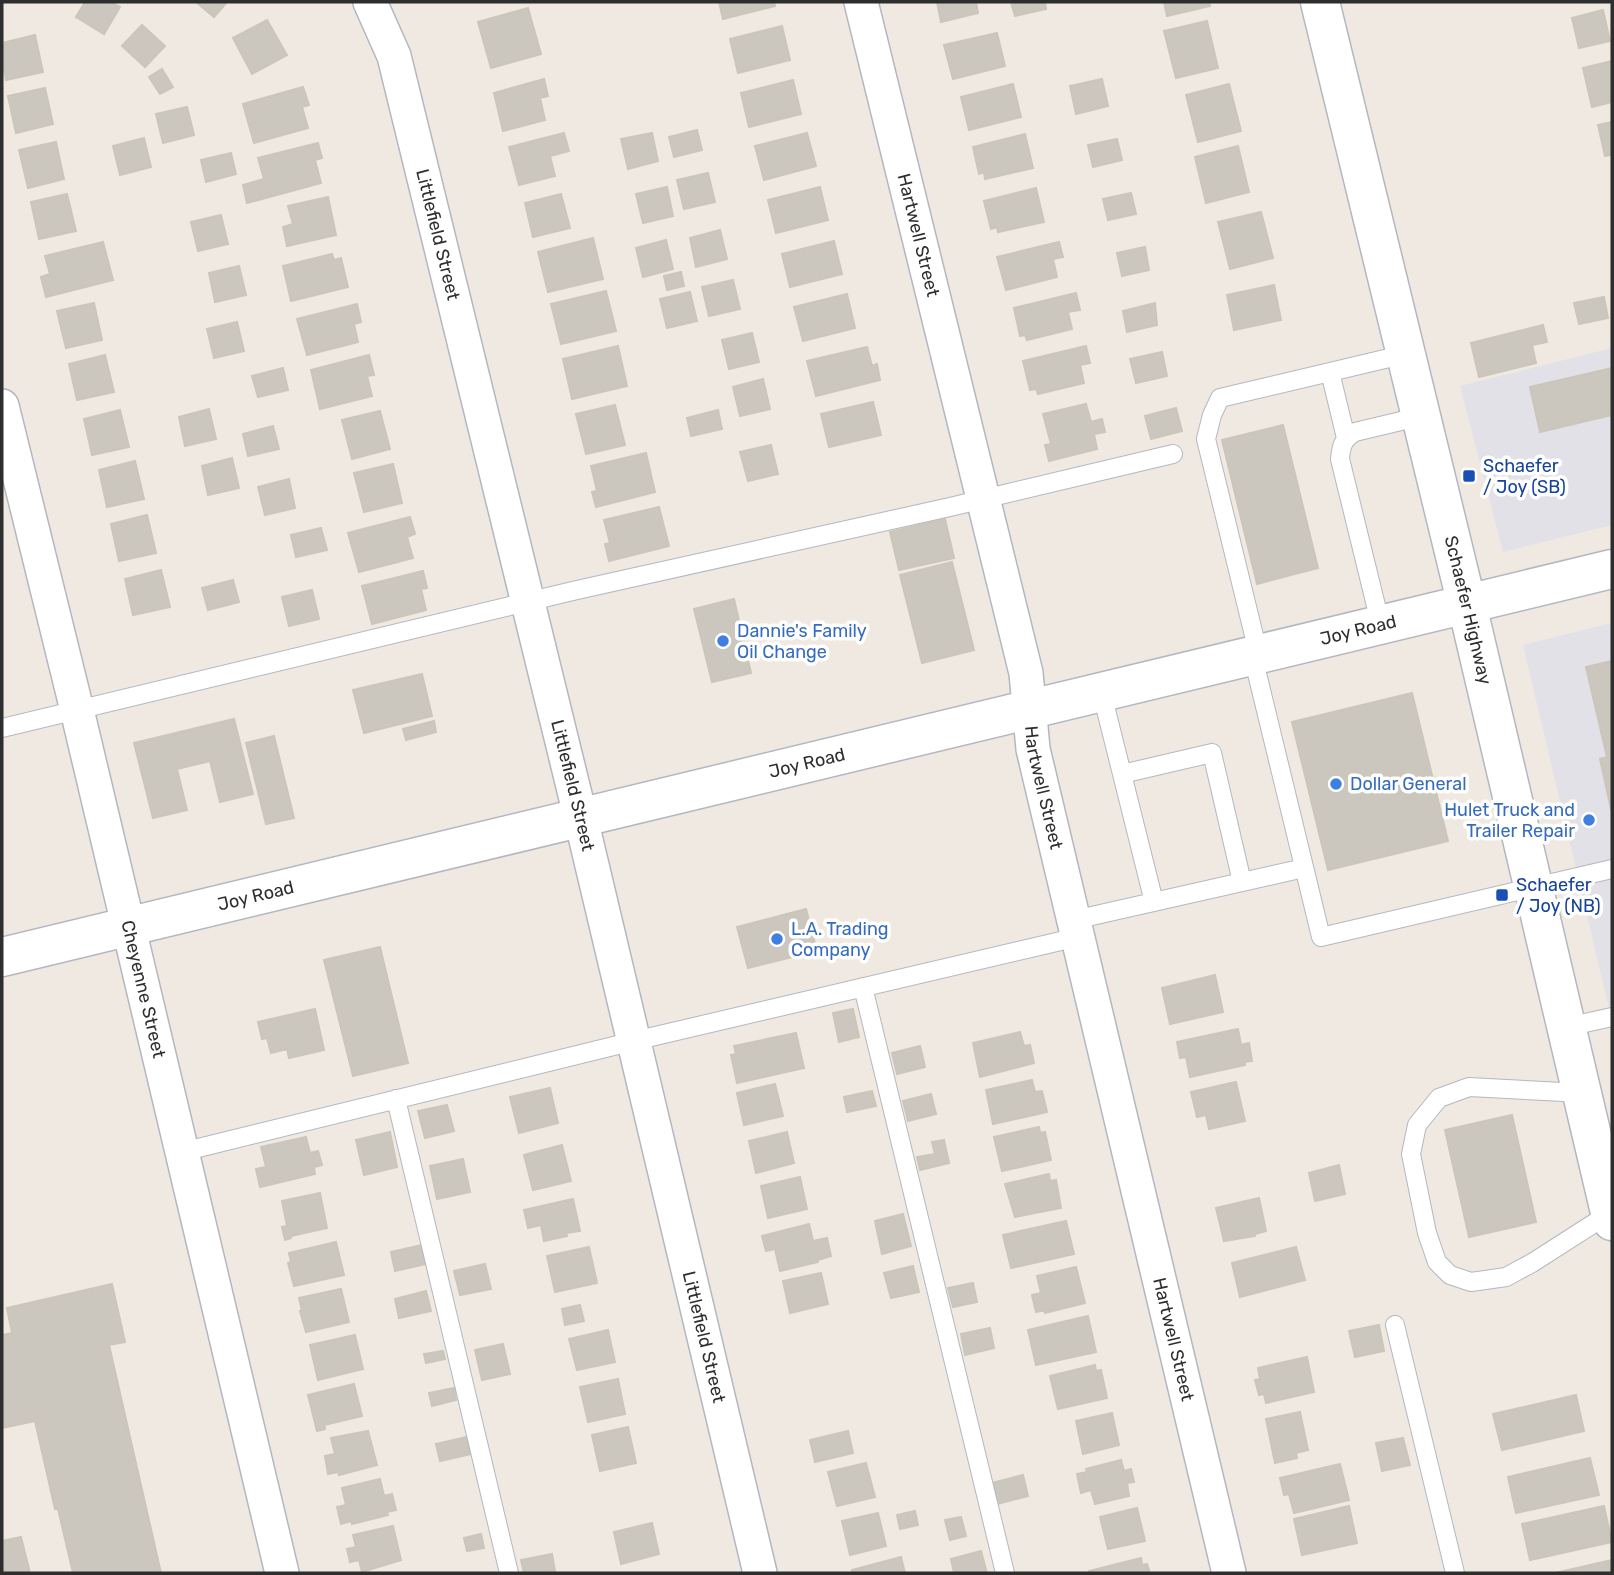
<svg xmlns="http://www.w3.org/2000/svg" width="1614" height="1575" viewBox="0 0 1614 1575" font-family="Rubik,sans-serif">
<rect width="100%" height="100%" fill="#efe9e1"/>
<path fill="#e3e1e8" d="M1612,348V525L1503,552L1460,386Z
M1612,623V1021L1523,645Z"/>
<path fill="#cbc7bf" stroke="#cbc5ba" stroke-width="2" d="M85,2H110L120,7L104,34L76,17Z
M196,2H227L214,17Z
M719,2H774L775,6L723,19Z
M937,2H976L978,13L941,22Z
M1011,2H1045L1046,9L1015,16Z
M1164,2H1209L1210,6L1167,16Z
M528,8L541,54L491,68L478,22Z
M1603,10L1610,41L1579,48L1572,18Z
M267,20L287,55L252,74L233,38Z
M1207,21L1218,68L1176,78L1164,31Z
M142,25L165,46L145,67L122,46Z
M782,26L790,60L738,73L730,39Z
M997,33L1005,66L953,79L944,45Z
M35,35L43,72L6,80L2,59V43Z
M1612,61V102L1592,107L1583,68Z
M162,69L173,87L160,94L149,77Z
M544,79L548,96L540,98L545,120L503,131L494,93Z
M1102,79L1108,106L1076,114L1070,86Z
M793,80L801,114L749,127L741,93Z
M1013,84L1021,117L969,130L961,97Z
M1229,84L1241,131L1198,142L1186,95Z
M303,87L309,105L302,107L308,128L254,143L243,104Z
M45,88L53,124L16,133L8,96Z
M187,107L194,135L163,143L156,114Z
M1612,122V155L1605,156L1598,125Z
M697,130L702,150L674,157L669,137Z
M564,133L569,151L550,156L555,176L519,185L509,147Z
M652,133L658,161L628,169L621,139Z
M807,133L816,166L764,180L755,146Z
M1025,134L1033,168L985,179L984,172L979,174L973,147Z
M144,138L151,167L120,175L113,146Z
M1117,139L1122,160L1093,167L1088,145Z
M56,142L64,179L28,188L19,150Z
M318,143L322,158L315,160L321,183L247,203L243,185L264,179L258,158Z
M1238,146L1249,192L1206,203L1195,157Z
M231,153L236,174L206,182L201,160Z
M708,173L715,202L684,209L677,180Z
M667,187L673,216L643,223L636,194Z
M820,187L828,220L776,233L768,200Z
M1036,188L1044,222L998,232L997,227L991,229L984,201Z
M1131,193L1136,214L1108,220L1103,199Z
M67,194L76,231L39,239L31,202Z
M561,194L570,228L533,237L525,203Z
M328,197L336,235L287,246L283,227L293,224L288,206Z
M1261,212L1273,258L1230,269L1218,222Z
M221,215L228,244L198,251L191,222Z
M720,230L727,259L696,267L690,238Z
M593,238L603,279L548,292L538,252Z
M666,240L673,269L643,277L636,248Z
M834,241L842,274L790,287L782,254Z
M103,242L113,280L46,297L41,277L50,274L45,256Z
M1059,242L1063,257L1053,259L1057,277L1006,290L997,257Z
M1145,247L1149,270L1122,276L1117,253Z
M332,254L334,260L341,258L348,287L291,301L283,266Z
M239,266L246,295L215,302L209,273Z
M681,272L684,286L667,290L664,276Z
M733,280L740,309L709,316L702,287Z
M1274,285L1281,320L1234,330L1227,295Z
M606,291L616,331L561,344L551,304Z
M690,292L697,321L667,328L660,299Z
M1076,293L1080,310L1068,312L1072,329L1027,340L1025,335L1020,336L1014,308Z
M847,294L855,328L803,341L794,307Z
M1604,297L1608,318L1579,324L1574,303Z
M94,303L102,340L66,348L57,311Z
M1155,303L1157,325L1127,332L1123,311Z
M357,304L361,322L354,324L358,342L307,355L297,319Z
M237,322L244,351L214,358L207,329Z
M1543,325L1547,342L1532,345L1536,363L1479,377L1471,343Z
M752,333L759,362L729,369L722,340Z
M618,346L627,386L572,399L563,359Z
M1086,346L1090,363L1080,365L1084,383L1038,394L1036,389L1030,390L1023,361Z
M867,347L872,366L877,364L880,380L816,396L807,361Z
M1162,352L1167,376L1136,383L1130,359Z
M105,355L114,392L77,400L69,364Z
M369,355L374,375L367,376L372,396L320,409L311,370Z
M283,368L288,390L258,397L252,376Z
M1612,368V415L1540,432L1530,387Z
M763,379L770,409L740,416L733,387Z
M873,402L881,435L829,447L821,414Z
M1086,404L1091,422L1102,419L1105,432L1094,434L1097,449L1049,461L1045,445L1051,444L1043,414Z
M615,405L625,445L586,454L576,414Z
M1176,408L1182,431L1151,439L1145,416Z
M209,409L216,439L185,446L179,417Z
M120,410L129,447L92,455L84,419Z
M718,410L722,429L691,436L687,418Z
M380,411L390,449L352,459L342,420Z
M1283,425L1318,568L1257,584L1222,440Z
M273,426L279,449L248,456L243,434Z
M771,445L778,474L748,481L740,452Z
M646,453L655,492L596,507L592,492L597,491L591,466Z
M232,458L239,488L208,495L202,466Z
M135,461L144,499L107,507L99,470Z
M393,464L402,503L364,512L354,473Z
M289,479L295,508L265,515L258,487Z
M659,507L669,546L609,561L605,544L610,543L604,520Z
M147,515L156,553L119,561L111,524Z
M410,517L415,534L407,537L413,558L359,572L348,533Z
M945,519L954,558L899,570L890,532Z
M321,528L327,550L296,557L291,535Z
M952,562L974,650L922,663L900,575Z
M161,570L170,607L133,615L125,579Z
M423,571L427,588L421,589L426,610L372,624L362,586Z
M233,580L239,602L208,610L202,588Z
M312,590L319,619L289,626L282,597Z
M734,599L751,673L712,682L694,609Z
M1612,661V808L1611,809L1600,759L1607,757L1586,667Z
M422,674L432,716L364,733L353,690Z
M1412,693L1448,841L1328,870L1292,722Z
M234,719L253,794L220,802L210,761L177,769L187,810L153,818L134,743Z
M434,721L436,732L406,740L403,729Z
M274,736L294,818L266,824L246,743Z
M806,909L817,951L748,968L737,927Z
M380,947L408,1063L353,1076L324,960Z
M1215,975L1223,1012L1170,1024L1162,988Z
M315,1009L324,1050L289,1058L287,1049L271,1053L267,1038L262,1039L258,1022Z
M853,1009L859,1037L839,1042L833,1013Z
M1238,1029L1241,1045L1249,1043L1252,1061L1245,1062V1065L1190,1077L1186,1057L1180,1058L1177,1042Z
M1020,1032L1024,1046L1030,1045L1034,1063L980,1077L973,1043Z
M796,1033L804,1068L737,1083L731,1055L736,1054L734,1046Z
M920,1046L925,1067L897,1074L892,1053Z
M1032,1080L1035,1092L1042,1091L1047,1112L993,1124L986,1090Z
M1236,1082L1245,1121L1209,1129L1206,1115L1197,1117L1191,1092Z
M775,1084L783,1116L744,1125L737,1093Z
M550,1088L558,1123L519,1133L510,1097Z
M872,1091L876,1106L847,1112L844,1097Z
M931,1094L936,1114L908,1121L903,1101Z
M447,1105L454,1131L425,1138L418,1111Z
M1512,1115L1536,1222L1469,1237L1445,1130Z
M1039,1127L1040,1133L1045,1132L1051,1160L1002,1171L994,1137Z
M390,1132L397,1167L364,1175L356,1140Z
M787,1132L794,1163L756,1173L749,1141Z
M306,1137L310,1153L318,1151L322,1165L314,1167L315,1174L260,1187L256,1169L266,1167L261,1147Z
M944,1140L949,1163L920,1170L917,1157L935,1154L932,1142Z
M562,1145L571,1181L533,1190L524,1155Z
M463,1159L470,1192L437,1199L430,1166Z
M1339,1165L1345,1194L1315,1201L1309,1173Z
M1049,1174L1050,1181L1056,1180L1061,1208L1015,1217L1005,1184Z
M800,1177L807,1209L768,1218L761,1186Z
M320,1193L327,1228L291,1236V1238L285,1240L282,1227L287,1226L282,1201Z
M1259,1198L1266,1231L1255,1234V1236L1224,1241L1216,1208Z
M573,1199L580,1231L566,1233L567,1236L544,1241L541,1225L528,1228L524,1210Z
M903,1214L911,1246L882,1254L875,1221Z
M1066,1221L1074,1254L1011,1268L1003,1235Z
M809,1224L813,1241L827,1238L831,1256L818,1260V1262L780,1271L775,1249L766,1251L762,1236Z
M336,1242L344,1275L294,1286L288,1263L291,1262L289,1253Z
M422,1245L426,1264L395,1271L391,1252Z
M589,1247L597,1283L555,1292L547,1256Z
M1296,1247L1305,1280L1240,1297L1232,1263Z
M485,1264L491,1289L460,1295L454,1271Z
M913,1266L919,1292L891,1298L884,1273Z
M1076,1267L1085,1303L1045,1313V1310L1036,1312L1032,1295L1041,1293L1037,1276Z
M821,1273L828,1304L790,1313L783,1281Z
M973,1283L977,1302L953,1307L948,1288Z
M112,1284L125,1342L109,1345L161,1573H73L58,1509H55L35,1421L2,1428V1335L12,1333L7,1308Z
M341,1289L349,1322L306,1332L300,1311H302L299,1298Z
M426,1291L431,1311L399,1318L395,1299Z
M580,1305L584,1321L565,1325L562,1309Z
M1088,1316L1096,1352L1036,1365L1028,1330Z
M1379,1325L1384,1351L1355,1357L1349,1331Z
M990,1328L994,1348L965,1355L961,1334Z
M608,1330L615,1362L577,1370L569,1339Z
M355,1335L363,1369L318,1380L310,1345Z
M503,1344L510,1374L482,1380L475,1350Z
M443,1351L445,1359L426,1363L424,1354Z
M1307,1357L1314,1392L1266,1403L1264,1394L1259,1395L1255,1380L1260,1379L1258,1368Z
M1095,1365L1096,1371L1101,1370L1107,1398L1058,1409L1050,1376Z
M618,1379L625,1414L588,1422L580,1387Z
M354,1384L362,1416L324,1425L325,1429L317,1431L308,1395Z
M454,1388L456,1400L432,1406L429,1393Z
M1576,1395L1584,1431L1502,1450L1493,1414Z
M1300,1412L1308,1450L1296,1453L1297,1458L1275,1463L1266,1419Z
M1112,1413L1119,1445L1083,1454L1076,1421Z
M628,1427L636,1463L600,1471L592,1435Z
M368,1431L377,1465L339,1475L338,1472L328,1474L325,1456L335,1454L331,1438Z
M848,1431L853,1453L815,1462L810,1440Z
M467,1437L471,1454L440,1461L436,1444Z
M1403,1438L1410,1465L1382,1471L1376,1443Z
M1590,1458L1599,1495L1516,1513L1508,1477Z
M1121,1460L1124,1471L1131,1469L1134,1482L1127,1483L1129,1496L1095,1504L1091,1490L1081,1493L1077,1474L1087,1472L1086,1469Z
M866,1463L875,1497L837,1506L828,1472Z
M1340,1464L1349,1500L1294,1513L1289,1494L1284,1495L1280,1478Z
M1023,1475L1028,1496L997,1504L992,1483Z
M380,1479L384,1496L392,1494L396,1510L387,1512L388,1515L352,1524L351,1521L341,1524L337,1507L346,1505L342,1488Z
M1349,1506L1357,1543L1302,1555L1294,1519Z
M1604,1506L1612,1542L1530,1560L1522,1524Z
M1137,1508L1145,1541L1108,1549L1100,1517Z
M915,1511L918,1525L900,1529L897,1515Z
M878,1513L886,1546L850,1555L842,1521Z
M961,1517L966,1536L950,1540L945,1520Z
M652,1523L659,1554L621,1564L614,1532Z
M393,1526L401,1560L362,1572L359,1560L350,1562L347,1549L356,1547L353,1535Z
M481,1534L484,1548L467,1551L464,1538Z
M21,1537L30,1573H2V1541Z
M981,1551L987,1573H954L951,1559Z
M552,1554L555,1571L524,1573L521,1560Z
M901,1557L905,1573H852V1570Z
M1141,1558L1142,1565L1147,1564L1150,1573H1089V1571Z
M1612,1560V1573H1555Z"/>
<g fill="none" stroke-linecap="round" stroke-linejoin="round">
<g stroke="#b4b7c1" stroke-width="20">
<path id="lane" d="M1330,372L1346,438
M1381,626L1340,459C1341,446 1343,439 1355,432L1422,416
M1259,656L1206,439L1212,415L1220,398L1406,354
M1253,657L1321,937L1612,869
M1102,694L1154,902
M2,728L577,590L950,507L1173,454
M1122,774L1212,753L1242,882
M1074,920L1304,868
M863,987L1005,1573
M1567,1027L1612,1017
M1583,1093L1469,1087L1439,1098L1417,1125L1411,1154L1427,1233L1437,1262L1450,1275L1471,1282L1506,1277L1532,1263L1610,1213
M396,1099L509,1573
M182,1152L634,1041L1078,937
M1395,1325L1455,1573"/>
</g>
<g stroke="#b4b7c1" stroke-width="36">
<g id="street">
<path id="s1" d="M370,2L394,56L581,819L760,1573"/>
<path id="s2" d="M861,2L1026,673L1033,749L1229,1573"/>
<path id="s3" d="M2,406L77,710L282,1573"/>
</g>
</g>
<g stroke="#b4b7c1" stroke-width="41">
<g id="secondary">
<path id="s4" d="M1320,2L1467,605L1612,1221"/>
<path id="s5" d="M2,957L1612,569"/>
</g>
</g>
<use href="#lane" stroke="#fff" stroke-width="18"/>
<use href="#street" stroke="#fff" stroke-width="33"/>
<use href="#secondary" stroke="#fff" stroke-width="38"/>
</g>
<g fill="#1a4fb4" stroke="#fff" stroke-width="2.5">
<rect x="1462" y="469" width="14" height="14" rx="3.5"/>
<rect x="1495" y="888" width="14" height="14" rx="3.5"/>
</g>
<g fill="#3f7fe0" stroke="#fff" stroke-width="2.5">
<circle cx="723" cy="641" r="7"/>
<circle cx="1336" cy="784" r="7"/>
<circle cx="1589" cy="820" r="7"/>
<circle cx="777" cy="939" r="7"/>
</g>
<g text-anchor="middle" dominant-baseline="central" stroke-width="7" stroke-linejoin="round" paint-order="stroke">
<g font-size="18" fill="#2e2e2e" stroke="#fff">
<text stroke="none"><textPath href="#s1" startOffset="243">Littlefield Street</textPath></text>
<text stroke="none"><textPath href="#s2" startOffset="240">Hartwell Street</textPath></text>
<text stroke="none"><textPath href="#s4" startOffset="626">Schaefer Highway</textPath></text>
<text stroke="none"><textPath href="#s5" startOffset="1395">Joy Road</textPath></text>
<text stroke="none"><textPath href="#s5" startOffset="828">Joy Road</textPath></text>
<text stroke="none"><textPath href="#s1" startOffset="810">Littlefield Street</textPath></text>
<text stroke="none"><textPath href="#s2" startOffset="807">Hartwell Street</textPath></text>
<text stroke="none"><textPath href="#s5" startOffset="261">Joy Road</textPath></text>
<text stroke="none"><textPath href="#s3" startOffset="600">Cheyenne Street</textPath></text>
<text stroke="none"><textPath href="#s1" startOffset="1377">Littlefield Street</textPath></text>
<text stroke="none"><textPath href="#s2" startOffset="1374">Hartwell Street</textPath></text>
</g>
<g font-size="18" fill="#164399" stroke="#fff" text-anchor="start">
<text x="1483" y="466">Schaefer<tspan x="1483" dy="21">/ Joy (SB)</tspan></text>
<text x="1516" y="885">Schaefer<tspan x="1516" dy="21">/ Joy (NB)</tspan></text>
</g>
<g font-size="18" fill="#366cbe" stroke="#fff" text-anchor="start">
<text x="737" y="631">Dannie's Family<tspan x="737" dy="21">Oil Change</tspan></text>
<text x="1350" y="784">Dollar General</text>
<text x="1575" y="810" text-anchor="end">Hulet Truck and<tspan x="1575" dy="21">Trailer Repair</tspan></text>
<text x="791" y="929">L.A. Trading<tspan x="791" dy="21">Company</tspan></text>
</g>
</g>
<rect width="1614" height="1575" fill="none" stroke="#2e2e2e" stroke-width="7"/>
</svg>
